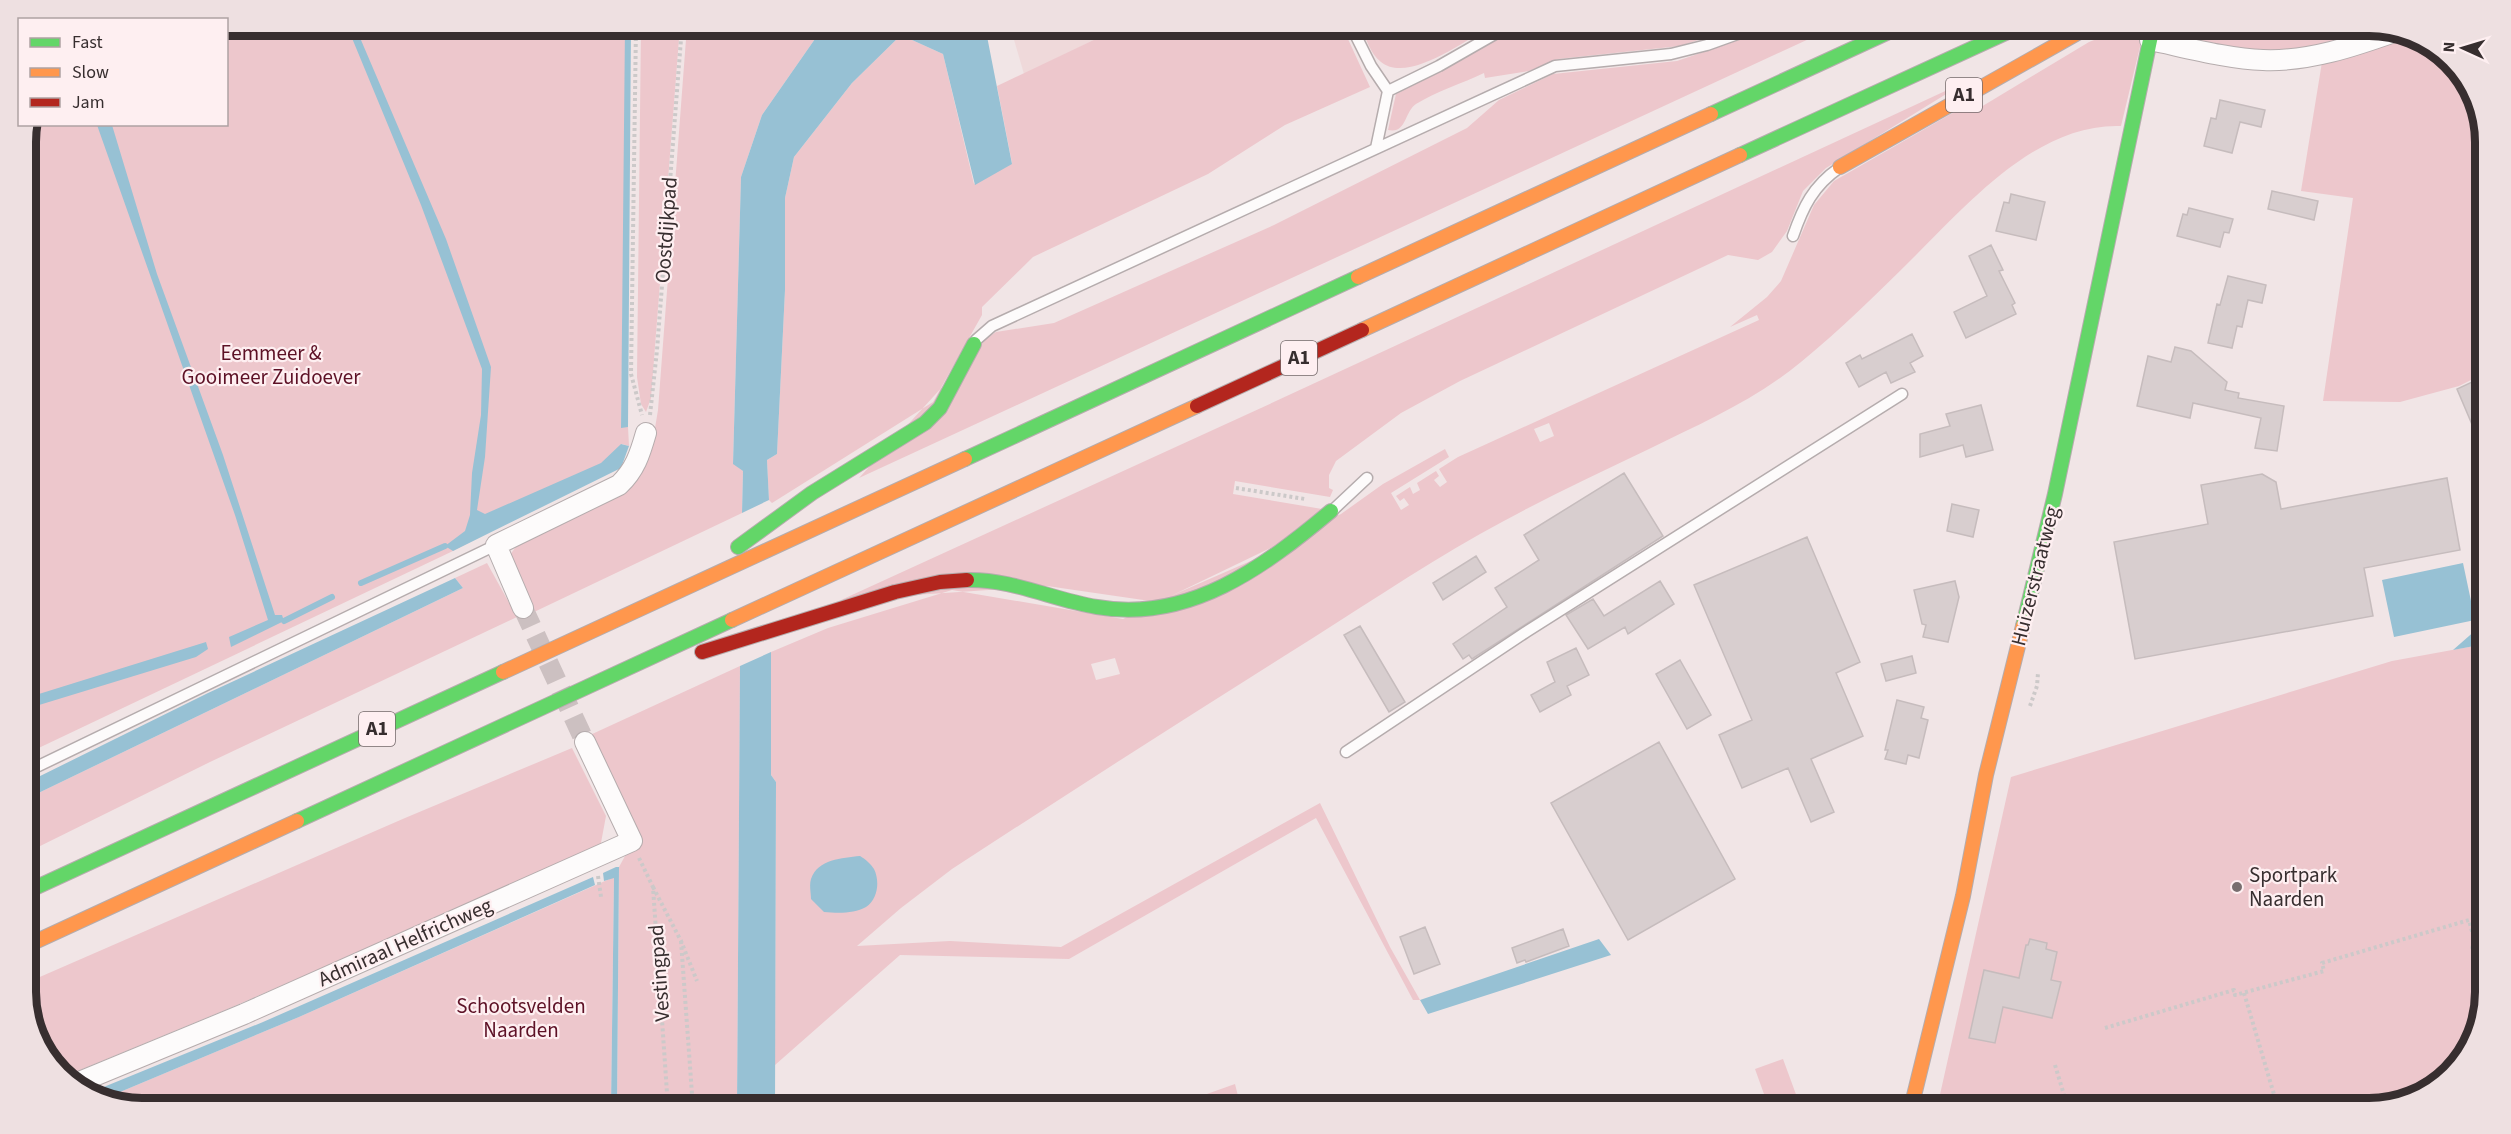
<svg xmlns="http://www.w3.org/2000/svg" width="2511" height="1134" viewBox="0 0 2511 1134" font-family="'Source Sans 3',sans-serif">
<rect width="100%" height="100%" fill="#f1e5e6"/>
<path fill="#efd9da" d="M1010,26H1123L1024,74Z"/>
<path fill="#edc7cc" fill-rule="evenodd" d="M227,26H627L621,427H628L629,446L622,444L618,464L453,551L26,754V135L28,125L226,124Z
M641,26H680L651,398L646,412L641,404L637,377Z
M687,26H824L762,115L741,177L733,463L743,471L742,513L534,612L510,555L522,538L602,499L654,434L658,410Z
M1123,26H1342L1370,87L1285,125L1208,174L1033,257L982,307V315L933,402L772,503L769,500L767,460L777,454L785,290V198L794,157L852,83L901,35L943,54L974,184L1012,163L997,86Z
M1360,26H1491C1466,40 1408,84 1381,62C1370,54 1366,37 1360,26Z
M1522,26H1741L1680,46L1558,59L1529,71L1485,78L1484,73C1463,83 1435,92 1416,104C1404,112 1407,134 1388,130L1396,94Z
M1781,26H1837L859,478L987,338L996,332L1054,323L1274,225L1467,128L1499,100L1553,74L1677,61Z
M2130,26H2145L2121,126C2037,123 1969,203 1914,257C1878,293 1840,330 1801,362C1755,400 1702,423 1649,449C1592,476 1535,503 1480,534C1415,571 1353,613 1289,653C1176,724 1064,796 952,869L901,908L857,946L950,941L1061,947L1320,803L1390,947L1420,1000H1413L1316,818L1069,959L900,955L775,1065L776,782L771,775V652L828,628L952,590L1123,619L1341,514L1383,484L1445,449L1449,457L1391,493L1401,510L1409,505L1404,498L1400,501L1396,496L1410,487L1413,494L1420,490L1417,483L1436,471L1439,476L1434,480L1440,487L1447,482L1439,469L1458,457L1759,320L1757,315L1730,327L1767,297L1781,281L1814,205L1834,181L1977,99L1981,107L2089,42ZM1549,423L1554,436L1540,442L1534,429ZM1115,658L1120,674L1096,680L1091,664Z
M2181,26H2369L2378,27C2343,39 2302,53 2265,51C2236,50 2207,43 2178,37Z
M2414,35L2466,77L2485,135V373L2459,386L2400,402L2323,401L2353,198L2301,191L2322,62L2370,50Z
M1969,80L1826,168L1803,191L1787,231L1772,252L1758,260L1728,255L1460,381L1401,413L1336,461L1329,475V488L1333,490L1330,497L1235,481L1233,494L1322,509L1262,556L1157,602L1047,586L841,600L1261,408Z
M487,563L517,617L210,762L26,853V799L463,588L455,578Z
M2485,644V992L2476,1037L2434,1089L2369,1108H1937L2011,777L2392,661Z
M740,666L737,1108H617L619,867L637,834L590,735Z
M572,748L606,816L600,848L223,1011L68,1075L45,1057L26,1000V983L405,818Z
M614,877L611,1108H142L101,1100L299,1017Z
M1783,1059L1801,1108H1769L1755,1069Z
M1235,1084L1241,1108H1208L1204,1095Z"/>
<path fill="#97c1d4" d="M347,26H355L446,239L491,367L485,457L477,510L485,514L601,463L621,444L629,446L621,468L453,551L445,546L465,531L470,515L472,473L481,415L482,369L421,205Z
M625,26H631L628,427L621,428Z
M824,26H985L1012,164L975,185L943,54L901,35L852,83L794,157L785,198V290L777,454L767,460L769,500L742,513L743,471L733,464L741,177L762,115Z
M97,125H112L157,274L223,455L275,615H282L284,621L231,647L229,637L268,620L235,515Z
M2463,563L2475,620L2394,637L2382,580Z
M455,578L463,588L26,799V783L208,693Z
M2485,622V644L2453,650Z
M206,642L208,649L196,657L26,709V698Z
M771,652V775L776,782L775,1108H737L740,666Z
M860,856C865,859 871,864 874,869C880,881 878,899 866,907C854,914 837,913 824,912L811,899C811,893 809,885 811,879C818,859 842,858 860,856Z
M616,867H619L617,1108H611L614,878L604,881L603,873Z
M593,877L595,885L299,1017L101,1100L89,1093L263,1022Z
M1599,939L1611,955L1428,1014L1420,1000Z"/>
<g fill="none" stroke-linecap="round" stroke-linejoin="round">
<path stroke="#97c1d4" stroke-width="6" d="M361,583L445,546
M284,621L332,597"/>
</g>
<path fill="#d8cecf" stroke="#c6bcbd" stroke-width="1.5" d="M2220,100L2265,110L2261,127L2240,122L2232,153L2204,146L2211,118L2216,119Z
M2272,191L2318,201L2314,220L2268,209Z
M2011,194L2045,202L2036,240L1996,231L2004,202L2009,203Z
M2189,208L2233,219L2229,233L2224,232L2220,247L2177,236L2183,214L2187,215Z
M1991,245L2003,270L1999,271L2015,303L2012,305L2016,314L1966,338L1954,312L1987,296L1969,256Z
M2228,276L2266,285L2262,303L2248,300L2242,327L2237,326L2232,348L2208,343L2217,304L2220,305Z
M1912,334L1923,356L1910,363L1915,372L1891,383L1886,372L1859,387L1846,363L1860,355L1862,359Z
M2175,347L2191,351L2227,382L2225,390L2239,393L2238,398L2284,406L2277,451L2255,448L2261,418L2193,403L2190,418L2137,406L2148,356L2171,362Z
M2485,376V455L2457,389Z
M1981,405L1993,450L1966,457L1963,445L1920,457V434L1950,426L1946,414Z
M1624,473L1663,536L1472,659L1469,655L1463,659L1453,644L1507,607L1495,588L1539,560L1524,535Z
M2262,474L2276,482L2281,509L2447,478L2460,550L2364,568L2373,616L2135,659L2114,542L2208,524L2201,485Z
M1952,504L1979,510L1973,537L1947,531Z
M1807,537L1860,662L1836,673L1863,736L1811,759L1834,812L1811,822L1788,768L1742,788L1719,735L1752,720L1694,585Z
M1476,556L1486,572L1443,600L1433,583Z
M1660,581L1674,604L1628,634L1625,627L1588,649L1566,615L1593,599L1604,616Z
M1955,581L1959,597L1948,642L1923,637L1926,625L1922,624L1914,590Z
M1360,626L1405,702L1389,712L1344,635Z
M1576,648L1589,675L1567,686L1571,695L1540,712L1531,695L1555,682L1547,662Z
M1912,656L1916,673L1886,681L1881,664Z
M1680,660L1711,715L1687,729L1656,674Z
M1897,700L1924,707L1921,718L1928,720L1919,758L1908,755L1906,764L1885,759L1888,750H1885Z
M1659,742L1735,879L1628,940L1551,803Z
M1425,927L1440,964L1414,974L1400,937Z
M1563,929L1569,946L1526,962L1525,960L1517,963L1512,948Z
M2030,939L2047,943L2046,949L2057,952L2051,980L2061,982L2052,1018L2003,1007L1995,1043L1969,1038L1984,970L2019,978L2026,945H2028Z"/>
<g fill="none" stroke-linecap="round" stroke-linejoin="round">
<path stroke="#ccc0c1" stroke-width="20" stroke-dasharray="20 10" stroke-linecap="butt" d="M523,608L585,742"/>
<g stroke="#b5acad" stroke-width="13">
<path id="lane" d="M1351,26L1371,66L1388,91L1376,148
M1388,91L1439,66L1509,26
M1793,236C1803,207 1813,186 1839,168
M976,340L992,326L1555,66L1671,54L1707,45L1760,26
M1334,509L1367,478
M1346,752L1526,632L1902,394
M26,772L496,545"/>
</g>
<g stroke="#b5acad" stroke-width="22">
<path id="street" d="M2150,40C2184,47 2229,59 2263,60C2308,62 2355,46 2397,31
M523,608L496,545L619,485C635,470 640,454 646,433
M77,1083L244,1014L632,841L585,742"/>
</g>
<g stroke="#b5acad" stroke-width="16">
<path id="fast" d="M1711,114L1902,26
M1740,155L2021,26
M965,459L1358,277
M738,547L812,493L925,423L940,408L974,344
M967,580C1013,579 1053,600 1097,607C1189,623 1264,567 1331,511
M2023,626L2055,494L2153,26
M297,821L732,620
M26,892L503,672"/>
</g>
<g stroke="#b5acad" stroke-width="16">
<path id="slow" d="M1840,167L2090,26
M1358,277L1711,114
M1362,330L1740,155
M732,620L1197,406
M503,672L965,459
M26,946L297,821
M1911,1108L1963,896L1986,775L2023,626"/>
</g>
<g stroke="#b5acad" stroke-width="16">
<path id="jam" d="M1197,406L1362,330
M702,652L895,592L940,582L967,580"/>
</g>
<path stroke="#ccc9c9" stroke-width="4" stroke-dasharray="3 3" stroke-linecap="butt" d="M636,26L631,374L642,415
M2313,34L2341,26
M650,415L657,350L682,26
M1236,488L1305,499
M2030,706L2037,686L2038,673
M639,858L653,887L668,1108
M598,876L601,897
M653,887L681,941L697,981
M681,941L693,1108
M2244,993L2278,1108
M2105,1028L2234,990L2235,995L2324,971L2322,963L2469,920L2474,939L2472,949L2485,994
M2055,1065L2068,1108"/>
<use href="#lane" stroke="#fdfbfb" stroke-width="10"/>
<use href="#street" stroke="#fdfbfb" stroke-width="20"/>
<use href="#fast" stroke="#63d668" stroke-width="14"/>
<use href="#slow" stroke="#ff974d" stroke-width="14"/>
<use href="#jam" stroke="#b3261e" stroke-width="14"/>
</g>
<circle fill="#786e6f" stroke="#feeff1" stroke-width="2" cx="2237" cy="887" r="6"/>
<g text-anchor="middle" dominant-baseline="central" stroke-width="4.5" stroke-linejoin="round" paint-order="stroke">
<g fill="#feeff1" stroke="#736869" stroke-width="1.5">
<rect x="1946" y="78" width="36" height="34" rx="4.5"/>
<rect x="1281" y="341" width="36" height="34" rx="4.5"/>
<rect x="359" y="712" width="36" height="34" rx="4.5"/>
</g>
<g font-size="20" font-weight="bold" fill="#372e2f">
<text x="1964" y="95">A1</text>
<text x="1299" y="358">A1</text>
<text x="377" y="729">A1</text>
</g>
<g font-size="21" fill="#372e2f" stroke="#feeff1">
<text transform="translate(666 230) rotate(-86)">Oostdijkpad</text>
<text transform="translate(2035 576) rotate(-76)">Huizerstraatweg</text>
<text transform="translate(405 942) rotate(-24)">Admiraal Helfrichweg</text>
<text transform="translate(659 973) rotate(-94)">Vestingpad</text>
</g>
<g font-size="21" fill="#5d1126" stroke="#feeff1">
<text x="271" y="353">Eemmeer &amp;<tspan x="271" dy="24">Gooimeer Zuidoever</tspan></text>
<text x="521" y="1006">Schootsvelden<tspan x="521" dy="24">Naarden</tspan></text>
</g>
<g font-size="21" fill="#372e2f" stroke="#feeff1" text-anchor="start">
<text x="2249" y="875">Sportpark<tspan x="2249" dy="24">Naarden</tspan></text>
</g>
</g>
<path d="M0 0H2511V1134H0ZM142 36H2369A106 106 0 0 1 2475 142V992A106 106 0 0 1 2369 1098H142A106 106 0 0 1 36 992V142A106 106 0 0 1 142 36Z" fill="#eee0e1" fill-rule="evenodd"/>
<path fill="none" stroke="#372e2f" stroke-width="8" d="M142 36H2369A106 106 0 0 1 2475 142V992A106 106 0 0 1 2369 1098H142A106 106 0 0 1 36 992V142A106 106 0 0 1 142 36Z"/>
<rect x="18" y="18" width="210" height="108" fill="#feeff1" stroke="#aea2a3" stroke-width="1.5"/>
<rect x="30" y="38" width="30" height="9" fill="#63d668" stroke="#aea2a3" stroke-width="1.5"/>
<text x="72" y="48" font-size="18" fill="#372e2f">Fast</text>
<rect x="30" y="68" width="30" height="9" fill="#ff974d" stroke="#aea2a3" stroke-width="1.5"/>
<text x="72" y="78" font-size="18" fill="#372e2f">Slow</text>
<rect x="30" y="98" width="30" height="9" fill="#b3261e" stroke="#aea2a3" stroke-width="1.5"/>
<text x="72" y="108" font-size="18" fill="#372e2f">Jam</text>
<g transform="translate(2463 48) rotate(274)" stroke="#feeff1" stroke-width="4.5" paint-order="stroke">
<path d="M0-4.5L10 22L0 15L-10 22Z" fill="#372e2f"/>
<text y="-9" font-size="16" font-weight="bold" text-anchor="middle" fill="#372e2f">N</text>
</g>
</svg>
